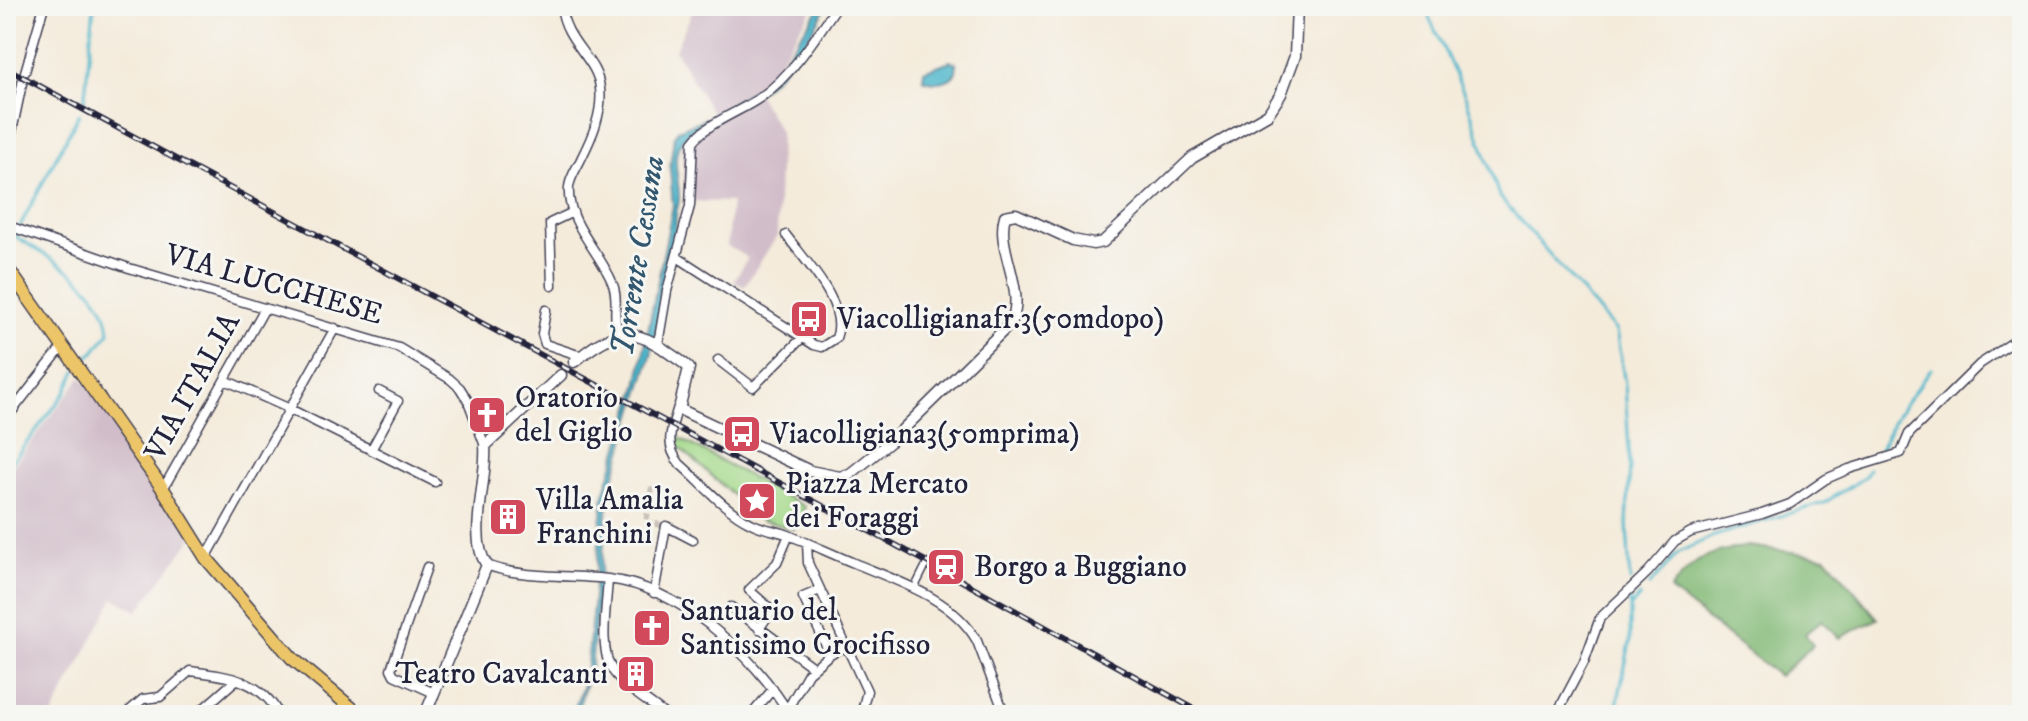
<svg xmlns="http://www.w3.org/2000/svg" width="2028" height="721" viewBox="0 0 2028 721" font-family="'IM FELL DW Pica',serif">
<rect width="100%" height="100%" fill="#f6f6f2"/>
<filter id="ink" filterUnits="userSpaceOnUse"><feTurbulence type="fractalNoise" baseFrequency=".0125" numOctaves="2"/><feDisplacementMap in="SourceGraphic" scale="16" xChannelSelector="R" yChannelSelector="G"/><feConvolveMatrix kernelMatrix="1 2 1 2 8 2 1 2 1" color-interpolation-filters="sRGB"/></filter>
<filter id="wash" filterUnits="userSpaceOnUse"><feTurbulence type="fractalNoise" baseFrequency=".006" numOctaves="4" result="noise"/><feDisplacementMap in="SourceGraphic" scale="32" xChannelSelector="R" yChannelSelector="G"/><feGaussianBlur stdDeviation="1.8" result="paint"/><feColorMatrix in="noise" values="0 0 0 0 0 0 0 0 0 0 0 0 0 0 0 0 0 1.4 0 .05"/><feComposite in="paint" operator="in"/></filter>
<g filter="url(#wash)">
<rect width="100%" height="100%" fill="#f4ebdb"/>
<path fill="#d1bdc9" d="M695,6H814L769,78L755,89L780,132L777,236L744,287L734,281L748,258L727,246L731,202L686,201L682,154L685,141L716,120L675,50Z
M81,377L193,537L138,611L114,598L52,715H6V468L10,470Z"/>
<path fill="#a4d98a" stroke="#637e62" stroke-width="2" d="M676,436L805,507L794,529L761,520L678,446Z"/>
<path fill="#83b976" stroke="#526e58" stroke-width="2" d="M1749,546L1826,557L1878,619L1839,638L1822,620L1805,634L1813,645L1779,676L1670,590C1696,556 1707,553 1749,546Z"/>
<path fill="#4eb7cc" stroke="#386c84" stroke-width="2" d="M821,6H827C804,46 777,84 737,107C720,117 696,124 683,139C669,155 680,181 679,200C678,209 674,215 676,224L651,355L609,494L591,667L576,715H572L586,677L604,495L636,391L673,206L670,167L674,137L678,130L707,118L770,79Z
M950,61L956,63C960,82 936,85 923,79L924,71Z"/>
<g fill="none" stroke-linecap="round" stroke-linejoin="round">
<path stroke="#4eb7cc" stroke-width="3" d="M1427,6L1429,17L1466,98L1499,196L1616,331L1625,384L1630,466L1627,523L1630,581
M84,105L94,6
M19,228L79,114
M17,232L15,236C50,259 106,284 109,332L94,352L82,361
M1878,453L1897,415L1931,369
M6,477L11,463L65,393L76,371
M1649,586L1679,552L1714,536L1824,503L1865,477L1869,469
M1630,608L1640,596
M1615,715L1630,642V598"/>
</g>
</g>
<g filter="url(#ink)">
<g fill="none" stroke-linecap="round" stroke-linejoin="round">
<path stroke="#cac3bb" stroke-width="6" stroke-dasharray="6 3" stroke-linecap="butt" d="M652,487L646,522L666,526"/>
<g stroke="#424053" stroke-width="9">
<path id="pedestrian" d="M914,589L925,567"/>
</g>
<g stroke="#424053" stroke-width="11">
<path id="minor" d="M561,6C565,43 597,58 600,88C603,113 592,137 581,159C577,168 570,177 569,187C566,222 600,252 612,282C620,299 611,316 619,336
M25,72L44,6
M6,147L11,136L23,79
M6,225L129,268L399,348L450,379L460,388L468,401L485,446
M677,257L814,345L822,347L836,338C849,305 805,261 786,235
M552,286L550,223L573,212
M546,310L542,334L545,344L581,356
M658,344L667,291L690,206L693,142C708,122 740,112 761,97C792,75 816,37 837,6
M718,360L753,387L802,338
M225,380L290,409L435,482
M2022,392V399
M678,407C671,429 664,445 680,464C702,483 724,510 751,523C762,529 774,530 786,534C809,543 832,554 854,563C897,581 953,598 977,641L1005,715
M6,419L63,346
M371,450L398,401L379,391
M163,489L265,308
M807,543L808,563L867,691L861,715
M206,558L335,328
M487,565C517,578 574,575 608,579C679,587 755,655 790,715
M427,567L391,669L394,675L434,693
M608,579C607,603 598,651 613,671C626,689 648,701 665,715
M820,590L803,597L830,654L846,646
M654,593L666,526L693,540
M731,607L814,668
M759,629L772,610L749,590L777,563L789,535
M787,710L808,673L830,654
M128,712L143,699L160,697L190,671C227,676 261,679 279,715
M196,715L236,680
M751,715L773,689
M1556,715L1584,662L1600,618L1648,572L1675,541L1691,532L1762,514L1790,504L1826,479L1849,469L1901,453L1909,434L1980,364L2022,336"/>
</g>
<g stroke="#424053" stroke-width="13">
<path id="tertiary" d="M574,362C609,333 630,323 669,353C676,358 683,362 689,368L679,409L810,471L840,477L850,474L890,442L1011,323C1027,289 995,249 1005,216L1016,214L1073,240L1093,244L1103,242L1192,158L1268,114L1281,94L1295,56L1297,6
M425,715L487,565C467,539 488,479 485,446L561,375"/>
</g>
<g stroke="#424053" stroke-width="15">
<path id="primary" d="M6,266L163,489L206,558L292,658L360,715"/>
</g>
<use href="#pedestrian" stroke="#fff" stroke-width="6"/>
<use href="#minor" stroke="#fff" stroke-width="8"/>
<use href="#tertiary" stroke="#fff" stroke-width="10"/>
<use href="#primary" stroke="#edc569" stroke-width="12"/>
<g stroke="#22223b" stroke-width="6">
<path id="rail" d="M6,68L942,570L1205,715"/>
</g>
<use href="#rail" stroke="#f6f6f2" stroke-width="3" stroke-dasharray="9" stroke-linecap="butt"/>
</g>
</g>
<defs>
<g id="bus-square" transform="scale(2)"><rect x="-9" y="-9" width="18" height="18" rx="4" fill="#d1495b" stroke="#f6f6f2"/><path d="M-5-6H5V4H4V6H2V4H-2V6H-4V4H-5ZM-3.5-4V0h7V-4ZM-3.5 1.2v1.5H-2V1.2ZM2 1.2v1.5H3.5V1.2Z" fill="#fff"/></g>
<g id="church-square" transform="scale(2)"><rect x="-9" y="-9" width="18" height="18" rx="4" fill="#d1495b" stroke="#f6f6f2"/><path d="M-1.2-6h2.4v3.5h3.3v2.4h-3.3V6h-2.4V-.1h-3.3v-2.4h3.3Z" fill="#fff"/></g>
<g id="sight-square" transform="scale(2)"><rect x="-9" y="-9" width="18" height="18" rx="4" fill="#d1495b" stroke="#f6f6f2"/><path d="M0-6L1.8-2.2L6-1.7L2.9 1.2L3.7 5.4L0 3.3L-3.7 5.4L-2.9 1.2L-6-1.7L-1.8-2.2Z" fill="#fff"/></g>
<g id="building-square" transform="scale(2)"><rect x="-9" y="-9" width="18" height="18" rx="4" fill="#d1495b" stroke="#f6f6f2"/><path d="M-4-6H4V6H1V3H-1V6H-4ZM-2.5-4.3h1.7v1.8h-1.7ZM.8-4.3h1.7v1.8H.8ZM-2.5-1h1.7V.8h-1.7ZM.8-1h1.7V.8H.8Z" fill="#fff"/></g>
<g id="station-square" transform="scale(2)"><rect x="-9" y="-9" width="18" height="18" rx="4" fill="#d1495b" stroke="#f6f6f2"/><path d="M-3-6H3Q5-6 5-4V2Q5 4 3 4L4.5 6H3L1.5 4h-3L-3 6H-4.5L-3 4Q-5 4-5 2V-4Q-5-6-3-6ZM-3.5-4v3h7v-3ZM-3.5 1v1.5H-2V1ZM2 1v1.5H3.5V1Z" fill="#fff"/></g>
</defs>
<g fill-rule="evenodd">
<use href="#bus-square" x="809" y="319"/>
<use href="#church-square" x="487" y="415"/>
<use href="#bus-square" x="742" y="434"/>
<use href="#sight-square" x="757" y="501"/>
<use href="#building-square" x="508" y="517"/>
<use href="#station-square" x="946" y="567"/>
<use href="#church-square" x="652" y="628"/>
<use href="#building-square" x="636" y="674"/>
</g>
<g text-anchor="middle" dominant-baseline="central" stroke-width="6" stroke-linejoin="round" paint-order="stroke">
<g font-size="30" fill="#22223b" stroke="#f6f6f2">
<text transform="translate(274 285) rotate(16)">VIA LUCCHESE</text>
<text transform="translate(193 387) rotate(-61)">VIA ITALIA</text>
</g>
<g font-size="30" fill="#22223b" stroke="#f6f6f2" text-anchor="start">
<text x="837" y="319">Viacolligianafr.3(50mdopo)</text>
<text x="515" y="398">Oratorio<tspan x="515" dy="34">del Giglio</tspan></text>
<text x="770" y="434">Viacolligiana3(50mprima)</text>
<text x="785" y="484">Piazza Mercato<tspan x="785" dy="34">dei Foraggi</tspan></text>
<text x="536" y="500">Villa Amalia<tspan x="536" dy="34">Franchini</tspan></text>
<text x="974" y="567">Borgo a Buggiano</text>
<text x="680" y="611">Santuario del<tspan x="680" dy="34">Santissimo Crocifisso</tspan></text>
<text x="608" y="674" text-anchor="end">Teatro Cavalcanti</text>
</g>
<g font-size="32" font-style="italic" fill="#31566e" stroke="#f6f6f2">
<text transform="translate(639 256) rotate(-81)">Torrente Cessana</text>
</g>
</g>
<rect width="2028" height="721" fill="none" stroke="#f6f6f2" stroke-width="32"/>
</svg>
